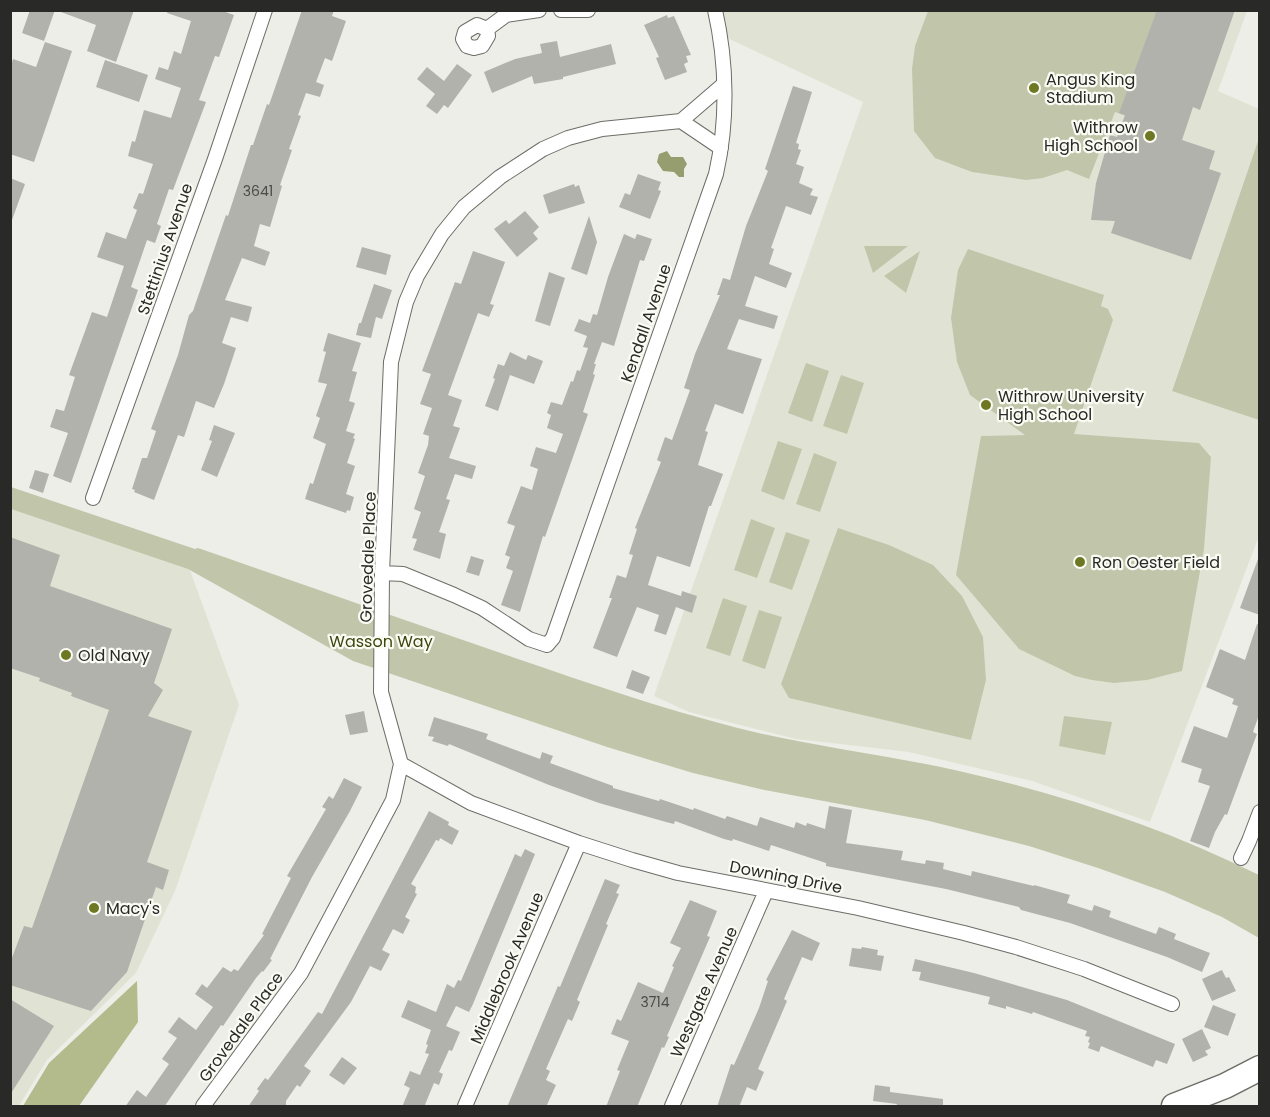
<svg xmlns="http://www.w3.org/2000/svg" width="1270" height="1117" viewBox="0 0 1270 1117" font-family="Poppins,sans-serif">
<rect width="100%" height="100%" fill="#edeee7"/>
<path fill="#e0e3d4" d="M715,11H1247L1218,91L1259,109V138L1172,390L1259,420V536L1150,822L1032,781L909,752L796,739L689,712L654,696L863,102L721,35Z
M11,503L187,562L239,705L175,891L136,973L47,1060L19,1106H11Z"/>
<path fill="#c1c6aa" d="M928,11H1182L1143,122L1115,112L1089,179L1067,170L1043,178L1026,180L972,172L935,158L914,131L912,69L915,46Z
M1259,138H1260L1259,420L1172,391Z
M864,246H908L873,273Z
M968,249L1104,295L1101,306L1108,309L1113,320L1074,434L1199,443L1211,457L1204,549L1182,671L1147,680L1114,683L1092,680L1075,676L1019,649L956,575L981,436L1025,435L970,395L957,362L951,318L958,270Z
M920,251L906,293L884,276Z
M806,363L829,371L812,422L788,413Z
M841,375L864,383L847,434L823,426Z
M778,441L802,449L784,500L761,491Z
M814,453L837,462L820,512L796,504Z
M11,487L195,549L198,548C304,585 410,622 515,658C588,683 660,708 734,727C808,746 884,754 959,771C1062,794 1165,828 1259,875V938L1222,917L1165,892L1098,868L1029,846L925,820L760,789L693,773L607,747L353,661L188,569L11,509Z
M751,519L775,528L757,578L734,570Z
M838,528L889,545L933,565L962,596L983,637L986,680L971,740L789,698L781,684Z
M786,532L810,540L792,590L769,582Z
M723,598L747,606L730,656L706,648Z
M759,610L782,617L765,669L742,661Z
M1064,716L1112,722L1105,755L1059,746Z"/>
<path fill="#b3bb8c" d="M137,981L138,1022L79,1106H23L49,1063Z"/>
<path fill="#969e70" d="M667,151L671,157H683L687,164L684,169V177H679L674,172L663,171L657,162L659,154Z"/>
<path fill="#b1b2ab" d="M30,10H55L44,41L22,33Z
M61,10H134L116,62L87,51L96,25L61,12Z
M168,10H220L234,15L219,57L215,56L199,100L206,102L173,190L169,189L157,224L161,226L155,243L147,240L131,287L138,290L71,483L53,476L68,433L50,427L56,409L64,411L75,377L69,375L92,312L107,317L124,266L97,257L106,232L126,239L137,210L133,208L139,193L143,194L153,164L128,156L132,141L135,142L144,110L171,118L181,88L155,79L159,67L168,70L174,51L181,54L191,21L167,13Z
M302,10H334L332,16L346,21L332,61L325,58L316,82L324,85L320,97L306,93L298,115L301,116L289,149L292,150L280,185L282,186L270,227L260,224L254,246L270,252L265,266L242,258L225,300L252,307L248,322L231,317L222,343L236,348L224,384L214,408L196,401L184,437L178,435L177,438L154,500L134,492L135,490L132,489L142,458H147L156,431L151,429L178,355L189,315L193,311L226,215L228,216L251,145H253L267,104L269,105Z
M1157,10H1235L1200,110L1193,107L1182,140L1215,151L1209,169L1221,173L1191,260L1111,233L1115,221L1091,220L1096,183L1110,135L1117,137L1125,115L1119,113Z
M667,15L668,18L674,16L691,55L686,56L688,62L684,64L687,72L665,80L656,58L659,57L644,25Z
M557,41L560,57L611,44L616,64L563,77V79L534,84L532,76L492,93L484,72L515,59L542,53L540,44Z
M45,42L72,51L34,162L10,154V69L13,59L36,67Z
M105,60L148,75L139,102L96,87Z
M457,64L472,75L448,108L444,105L437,114L426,106L435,94L417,79L427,67L444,81Z
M793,86L812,92L796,143L799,144L798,149L801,150L796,164L804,167L799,183L813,189L810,195L818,197L811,215L786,206L771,248L774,249L769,264L792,273L786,288L755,276L745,306L778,316L774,329L739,319L727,349L762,359L743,414L715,404L705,431L708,432L698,465L723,474L711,506H709L690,567L657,556L648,585L681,596L682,591L697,596L692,613L676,607L666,635L654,631L659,615L637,607L617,657L593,648L612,598H609L617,575L626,578L633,555L629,554L637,529L635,528L661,462L657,460L665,437L672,440L690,390L684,388L695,354L720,295H717L723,278L730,280L746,226L768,171L765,169Z
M638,174L661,182L658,190L661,191L650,219L619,207L625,193L630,195Z
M10,178L25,184L12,220H10Z
M574,184L575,187L579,185L585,203L549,214L543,195Z
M525,211L539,227L533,233L538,239L517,257L494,229L506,220L509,224Z
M589,216L597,242L587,275L571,269Z
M624,234L635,239L637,234L652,239L644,261L640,260L614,346L602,342L594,364H596L593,374L595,375L583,412L588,414L545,537L543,536L520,612L501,605L513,571L506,568L510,557L505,555L515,526L507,523L521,486L532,490L538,469L530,466L536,447L556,453L563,434L547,428L551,415L547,413L551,402L562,405L571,381L573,382L577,370L580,371L588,348L583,347L587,336L574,331L579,319L590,323L593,314L597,315L608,277Z
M362,247L391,255L386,275L356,267Z
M473,251L505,262L490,304L494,305L489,317L478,313L448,395L462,400L453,426L460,428L449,458L476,466L472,479L455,474L446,499L450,500L439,532L446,534L440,559L413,550L417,539L412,538L421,512L414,509L425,476L418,473L428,445L429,436L423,434L432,408L420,404L431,374L422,371L455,282L461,284Z
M549,272L565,278L550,326L535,321Z
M374,284L392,290L382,319L376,317L371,338L356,335L359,323H361Z
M328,333L361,343L352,371L357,372L349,401L355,403L346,431L355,434L353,438L355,439L347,463L355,466L346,494L354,497L350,511L347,510L346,513L305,499L310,483L313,484L326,444L313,438L320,418L316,416L327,384L318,382L326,352L323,351Z
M510,352L526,360L528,355L543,361L534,384L510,375L498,411L485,406L495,379L493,378L498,364L504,366Z
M214,425L235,433L217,477L201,470L212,441L209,440Z
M35,470L49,474L43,493L29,488Z
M10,537L60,555L50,586L172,629L154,683L163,690L148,716L192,731L147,862L169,870L163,890L156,887L127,972L91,1011L10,985V963L24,926L32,928L109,710L71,696L72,693L39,681L40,678L10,668Z
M471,556L484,560L479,576L466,572Z
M1258,559H1260V615L1240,608Z
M1257,624L1260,625V712L1253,732L1257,734L1227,815L1225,814L1215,832L1209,848L1190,841L1210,786L1198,782L1202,769L1181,762L1194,726L1227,738L1238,706L1232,704L1234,699L1206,687L1220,649L1245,660Z
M632,670L650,677L643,694L626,688Z
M364,711L368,732L350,735L345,715Z
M434,717L488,734L486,739L540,759L542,752L553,756L550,763L613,786V788L659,801L660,799L693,810L694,808L725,819L727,816L757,826L760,817L794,828L796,822L806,826L807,823L825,829L829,806L852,810L846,843L903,851L901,860L925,864L926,860L944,863L943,869L971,876L972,871L1034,886V885L1070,895L1067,903L1092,911L1094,905L1111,911L1109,917L1156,934L1159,927L1176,934L1174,939L1210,953L1202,972L1167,957L1070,923L1021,910L1019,907L946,889L826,866V863L771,845L769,851L733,839L732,841L724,839L675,821L674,824L666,822L599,803L549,785L449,744L448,746L432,741L434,737L428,736Z
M344,778L362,787L350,811L312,877L270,959L272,960L263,972L262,971L256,978L223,1026L221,1025L164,1107H125L137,1090L146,1097L169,1064L162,1059L177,1038L168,1032L179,1017L196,1030L213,1007L195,994L202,984L207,988L223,967L231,972L234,969L238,971L264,935L262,934L291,878L287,876L326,809L322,807L329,796L333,799Z
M429,811L449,822L448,825L459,831L452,845L440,838L439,841L436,840L411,884L416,887L415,893L417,894L405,917L410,920L403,934L393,929L382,950L390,954L381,971L370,966L351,1002L304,1066L311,1071L300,1087L297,1085L286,1101V1107H248L259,1091L257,1089L265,1078L268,1080L318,1012L322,1014Z
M525,849L535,854L473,1004L469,1012L456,1006L446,1026L460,1032L452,1051L449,1050L439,1072L443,1074L439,1085L434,1083L424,1107H402L410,1088L404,1085L410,1071L420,1075L429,1054L425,1053L428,1045L426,1044L431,1030L401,1017L408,1000L436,1012L447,984L454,988L458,980L461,981L515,854L521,857Z
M605,879L620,885L616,893L619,894L606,924L608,925L577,1000L580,1002L572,1021L568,1019L546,1069L550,1071L546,1080L556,1085L546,1107H507L558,986L560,987Z
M690,900L717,911L707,936L710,937L667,1036L669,1037L664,1048L662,1047L637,1107H606L620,1071L617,1070L629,1041L611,1034L617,1019L621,1021L638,982L663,993L674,967L672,966L681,948L670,943Z
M792,930L820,943L812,961L802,957L784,999L787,1001L758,1069L764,1072L756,1091L747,1087L739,1107H717L731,1064L734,1065L759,1008L768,981L766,980Z
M862,947L878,950L877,955L884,956L881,971L849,966L852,948L861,949Z
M915,959L974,973L1067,1000L1175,1044L1167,1064L1156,1060L1153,1067L1101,1046L1099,1052L1088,1048L1090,1043L1088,1042L1090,1037L1085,1036L1087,1031L1033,1012L1032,1014L1006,1006V1009L988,1004L990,997L919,980L921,972L912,971Z
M1222,970L1226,978L1229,977L1236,991L1212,1001L1202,979Z
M10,999L54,1026L10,1095Z
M1213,1005L1236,1014L1228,1036L1204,1027Z
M1202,1029L1211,1048L1205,1051L1208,1055L1193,1062L1182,1039Z
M342,1057L357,1068L344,1085L329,1075Z
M875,1085L890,1087V1092L943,1099V1107H896L897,1104L873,1101Z"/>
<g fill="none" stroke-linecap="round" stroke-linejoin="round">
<g stroke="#6c6d67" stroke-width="16">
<path id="minor" d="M561,10H588
M487,29L477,25L465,32L463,39L467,46L474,48L482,46L488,36L487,29L506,15L539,10
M681,121L721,148
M93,498L215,159L265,10
M382,573L403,574L454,595L482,608L529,639L547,645L553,638L716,174C728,121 727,63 715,10
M401,764L471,803L579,843L632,860L678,873L858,908L964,933L1016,947L1084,969L1172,1004
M1241,858L1249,841L1260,812
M203,1106L301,973L393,800L401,764L381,692L382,573L391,362L406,302L417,276L442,234L464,207L500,177L543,149L568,138L602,129L681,121L724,84
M465,1106L579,843
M672,1106L766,891"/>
</g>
<g stroke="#6c6d67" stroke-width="27">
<path id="motorway" d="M1174,1106L1225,1086L1260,1068"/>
</g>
<use href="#minor" stroke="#fff" stroke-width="14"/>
<use href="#motorway" stroke="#fff" stroke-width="24"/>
</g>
<g fill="#6e7823" stroke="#fafcf4" stroke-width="2">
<circle cx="1034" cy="88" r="6"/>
<circle cx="1150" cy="136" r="6"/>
<circle cx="986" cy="405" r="6"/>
<circle cx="1080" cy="562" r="6"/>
<circle cx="66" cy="655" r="6"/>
<circle cx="94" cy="908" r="6"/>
</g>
<g text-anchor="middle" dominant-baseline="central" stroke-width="4.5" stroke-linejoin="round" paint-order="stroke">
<g font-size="14" fill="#4b4c48">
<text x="258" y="191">3641</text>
<text x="655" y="1002">3714</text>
</g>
<g font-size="16" fill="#292a27" stroke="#fafcf4" text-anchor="start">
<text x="1046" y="79">Angus King<tspan x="1046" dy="18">Stadium</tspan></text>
<text x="1138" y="127" text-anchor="end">Withrow<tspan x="1138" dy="18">High School</tspan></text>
<text x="998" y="396">Withrow University<tspan x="998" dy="18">High School</tspan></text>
<text x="1092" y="562">Ron Oester Field</text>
<text x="78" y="655">Old Navy</text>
<text x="106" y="908">Macy's</text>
</g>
<g font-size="16" fill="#292a27" stroke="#fafcf4">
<text transform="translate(165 249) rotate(-71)">Stettinius Avenue</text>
<text transform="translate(646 323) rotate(-71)">Kendall Avenue</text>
<text transform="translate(368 557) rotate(-88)">Grovedale Place</text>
<text transform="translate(786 877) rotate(11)">Downing Drive</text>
<text transform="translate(507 968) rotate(-67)">Middlebrook Avenue</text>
<text transform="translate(704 992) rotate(-66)">Westgate Avenue</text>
<text transform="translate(241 1027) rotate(-54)">Grovedale Place</text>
</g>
<g font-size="16" fill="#3f450e" stroke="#fafcf4">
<text x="381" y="641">Wasson Way</text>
</g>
</g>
<rect width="1270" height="1117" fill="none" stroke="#292a27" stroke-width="24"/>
</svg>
